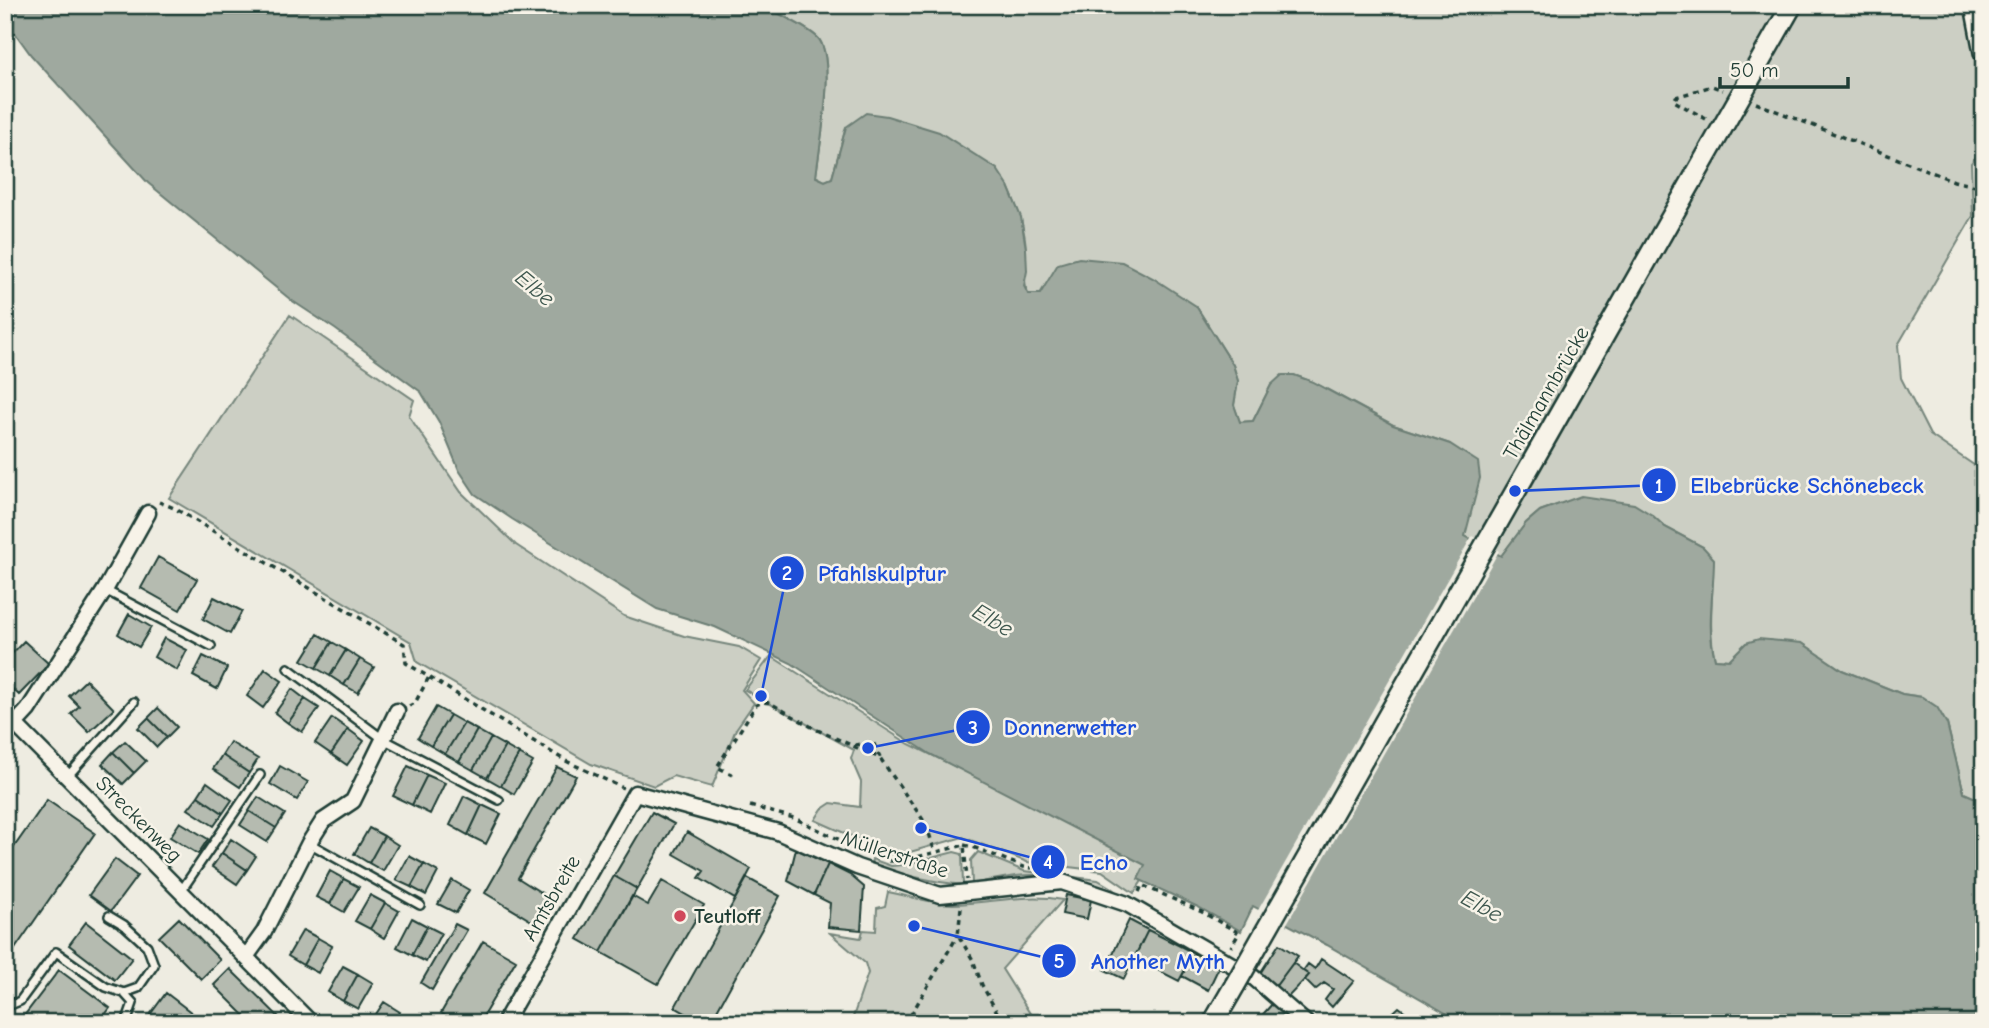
<svg xmlns="http://www.w3.org/2000/svg" width="1989" height="1028" viewBox="0 0 1989 1028" font-family="'Comic Neue',sans-serif">
<rect width="100%" height="100%" fill="#eeece1"/>
<filter id="ink" filterUnits="userSpaceOnUse"><feTurbulence type="fractalNoise" baseFrequency=".0143" numOctaves="2"/><feDisplacementMap in="SourceGraphic" scale="14" xChannelSelector="R" yChannelSelector="G"/><feConvolveMatrix kernelMatrix="1 2 1 2 8 2 1 2 1" color-interpolation-filters="sRGB"/></filter>
<g filter="url(#ink)">
<path fill="#cccfc4" stroke="#76867c" stroke-width="2" d="M762,5H1984V147L1971,163L1973,216L1898,345L1901,378L1930,435L1984,472V795L1980,800L1964,793L1947,724L1922,697L1902,694L1842,670L1802,643H1746L1729,660L1715,659C1707,626 1714,593 1713,559L1703,547L1665,527L1652,515L1557,505L1540,511L1526,523L1501,556L1465,536L1450,444L1393,425L1313,382L1294,375L1271,385L1253,421L1240,422L1234,405L1238,381L1233,365L1196,306L1028,294C1022,281 1027,265 1026,250C1025,226 1017,208 1008,186L846,127L832,178L825,181L816,176C819,148 837,59 818,38C810,28 775,12 762,5Z
M290,315L414,400L409,416L461,492L516,545L624,616L684,636L739,647L761,660L742,690L754,703L736,729L712,787L673,776L654,786L591,764L417,662L411,642L169,498Z
M771,656L909,744L1153,864L1134,893L1102,871L1027,862L963,837L896,856L815,820L822,809L831,803L860,807L861,782L851,759L854,750L745,690Z
M954,852L962,854L963,885C932,882 901,875 871,864L872,859L891,866L904,865Z
M978,852L1024,871L1098,880L1110,887L1124,898C1092,882 1053,872 1016,876C1002,878 987,881 972,884L971,860Z
M888,892C909,896 932,904 953,904C991,903 1026,893 1063,900L1002,969L1036,1023H851L868,973L865,963L830,933L861,938L863,930L876,931L877,908L885,906Z"/>
<path fill="#9fa99f" stroke="#6c7e74" stroke-width="2" d="M5,5H570L581,7L583,5H762C775,12 809,28 818,38C837,59 819,148 816,177L825,181L832,178L846,127L866,113L887,116L939,132L997,169L1008,186L1021,217L1026,249L1027,271L1024,286L1028,294H1040L1058,264L1079,258L1122,262L1153,278L1196,306L1233,365L1238,381L1234,405L1240,422L1253,421L1271,385L1282,375H1294L1313,382L1393,425L1450,444L1478,462L1480,478L1465,536L1501,556L1526,523L1540,511L1581,496L1634,504L1652,515L1665,527L1703,547L1714,559C1714,593 1706,626 1715,659L1729,660L1746,643L1759,639L1802,643L1842,670L1902,694L1922,697L1937,707L1947,724L1964,793L1980,800L1984,795V1023H1463L1327,945L1253,906L1241,931L1198,907L1138,879L1145,865L930,754L791,663L715,627L657,609L512,519L475,494L459,470L439,422L421,392L335,329L291,300L148,183L31,55L5,19Z"/>
<path fill="#eeece1" d="M1472,536L1499,551L1285,927L1257,912Z"/>
<path fill="#b5bbb0" stroke="#1f3d34" stroke-width="2" d="M158,557L197,579L180,610L141,588Z
M214,597L242,611L230,634L203,619Z
M129,614L151,627L139,647L118,634Z
M318,634L332,642L316,668L302,660Z
M164,638L187,650L177,670L154,657Z
M24,641L49,664L19,695L5,682V661Z
M332,642L346,650L330,676L316,668Z
M346,650L360,659L344,685L330,676Z
M203,656L227,668L217,689L193,676Z
M360,659L374,667L358,693L344,685Z
M265,669L282,681L263,708L247,696Z
M86,680L114,709L89,732L71,714L79,706L69,696Z
M292,689L305,699L288,723L275,713Z
M305,699L319,708L302,732L288,723Z
M436,707L450,715L431,746L418,738Z
M158,708L177,727L167,737L148,718Z
M450,715L464,723L445,754L431,746Z
M148,718L167,737L157,747L138,728Z
M332,718L348,729L331,754L315,743Z
M464,723L477,730L459,762L445,754Z
M348,729L364,741L347,765L331,754Z
M477,730L491,738L473,770L459,762Z
M491,738L505,746L487,778L473,770Z
M125,741L146,761L134,773L113,752Z
M230,742L258,759L249,773L222,755Z
M505,746L519,754L501,786L487,778Z
M113,752L134,773L123,784L102,764Z
M519,754L533,762L514,794L501,786Z
M222,755L249,773L240,787L213,769Z
M280,766L308,782L297,800L270,784Z
M408,766L427,775L412,805L393,796Z
M557,767L576,776L518,878L551,899L535,923L485,893Z
M427,775L445,783L430,814L412,805Z
M207,782L232,800L223,813L198,796Z
M198,796L223,813L214,826L188,809Z
M464,796L482,805L468,835L450,825Z
M258,797L285,814L276,828L249,811Z
M47,800L95,833L8,959L5,956V860Z
M482,805L501,814L486,844L468,835Z
M249,811L276,828L267,842L240,825Z
M652,812L674,824L637,889L614,876Z
M180,822L208,839L198,854L170,837Z
M369,828L384,836L369,863L354,854Z
M687,832L751,869L735,899L699,878L704,871L674,854Z
M384,836L398,845L383,871L369,863Z
M231,839L256,856L247,870L222,853Z
M796,849L828,864L814,895L788,881Z
M222,853L247,870L237,884L212,867Z
M409,856L424,864L411,887L396,880Z
M115,859L137,876L111,911L89,895Z
M424,864L438,872L426,895L411,887Z
M828,864L850,875L864,887L861,930L828,927L830,903L814,895Z
M330,871L344,879L330,904L316,897Z
M614,876L637,889L601,952L578,939Z
M747,878L780,896L710,1023H703L675,1007Z
M344,879L359,887L344,912L330,904Z
M452,880L469,890L456,913L438,904Z
M662,881L704,905L658,984L601,952L632,896L648,905Z
M370,895L385,903L370,929L355,921Z
M1066,895L1091,900L1087,919L1062,914Z
M385,903L399,911L384,938L370,929Z
M179,918L220,960L201,979L159,937Z
M412,918L427,926L412,955L397,947Z
M1129,920L1148,930L1124,979L1105,970Z
M86,922L132,958L115,980L69,945Z
M455,924L467,930L432,990L421,983Z
M427,926L441,933L426,962L412,955Z
M303,930L318,938L303,965L288,956Z
M1148,930L1194,953L1179,981L1134,958Z
M318,938L332,946L318,973L303,965Z
M483,941L516,960L479,1023H457L441,1013Z
M1279,944L1298,956L1275,987L1259,975Z
M1194,953L1219,967L1208,990L1182,976Z
M1321,959L1354,981L1332,1007L1325,1000L1333,989L1324,983L1315,990L1305,980L1309,975L1303,971L1308,964L1315,969Z
M1293,963L1309,975L1288,997L1275,987Z
M343,966L358,974L343,1001L328,992Z
M230,969L285,1023H252L214,985Z
M59,970L110,1008L99,1023H24L21,1020Z
M358,974L373,983L358,1009L343,1001Z
M166,993L205,1023H144Z
M384,1002L400,1012L394,1023H370Z
M1273,1003L1292,1020L1289,1023H1259L1257,1021Z
M1399,1007L1420,1023H1389L1386,1019Z"/>
<g fill="none" stroke-linecap="round" stroke-linejoin="round">
<g stroke="#1f3d34" stroke-width="12">
<path id="lane" d="M105,590L211,646
M288,668L383,739L499,800
M67,777L134,702
M309,843L420,905
M181,891L260,775
M124,993L133,1003L126,1023
M5,1007L20,1001L56,952L106,987L124,993L138,988L154,965L147,946L124,925L109,916"/>
</g>
<g stroke="#1f3d34" stroke-width="19">
<path id="street" d="M5,714L311,1023
M15,724L28,710L105,590L148,513
M246,957L264,932L309,843L323,821L353,801L397,711
M504,1023L635,793L778,832L857,867L940,895L1062,882L1127,904L1253,977L1306,1023"/>
</g>
<g stroke="#1f3d34" stroke-width="24">
<path id="secondary" d="M1975,5L1984,52
M1213,1023L1235,985"/>
</g>
<path stroke="#1f3d34" stroke-width="3.5" stroke-dasharray="5 5" stroke-linecap="butt" d="M1756,103L1954,181L1984,188
M1706,119L1674,101L1676,97L1712,86L1723,90
M159,502L174,508L404,644L406,663L566,761L623,788
M409,706L415,703L429,677
M855,745L873,742L880,757
M733,775L717,767L756,705L763,702L770,703L815,729L880,758L926,824L935,852
M750,806L794,818L857,848
M964,845L973,847L1024,867L1032,868
M889,861H902L964,845L967,880
M1139,892L1142,885L1202,912L1239,933L1231,947
M961,908L958,935L973,960L982,985L1003,1023
M906,1023L958,935
M994,1023L997,1014"/>
<use href="#lane" stroke="#f7f3e8" stroke-width="7"/>
<use href="#street" stroke="#f7f3e8" stroke-width="14"/>
<use href="#secondary" stroke="#f7f3e8" stroke-width="19"/>
<g stroke="#1f3d34" stroke-width="24" stroke-linecap="butt">
<path id="secondary-bridge" d="M1235,985L1792,5"/>
</g>
<use href="#secondary-bridge" stroke="#f7f3e8" stroke-width="19"/>
</g>
</g>
<circle fill="#d1495b" stroke="#f7f3e8" stroke-width="2.5" cx="680" cy="916" r="7"/>
<g text-anchor="middle" dominant-baseline="central" stroke-width="5" stroke-linejoin="round" paint-order="stroke">
<g font-size="21" fill="#1f3d34" stroke="#f7f3e8">
<text transform="translate(1546 393) rotate(-60)">Thälmannbrücke</text>
<text transform="translate(139 819) rotate(45)">Streckenweg</text>
<text transform="translate(895 854) rotate(18)">Müllerstraße</text>
<text transform="translate(551 898) rotate(-60)">Amtsbreite</text>
</g>
<g font-size="21" font-weight="bold" fill="#1f3d34" stroke="#f7f3e8" text-anchor="start">
<text x="694" y="916">Teutloff</text>
</g>
<g font-size="23" font-style="italic" fill="#3f584f" stroke="#f7f3e8">
<text transform="translate(535 288) rotate(40)">Elbe</text>
<text transform="translate(993 620) rotate(31)">Elbe</text>
<text transform="translate(1482 906) rotate(29)">Elbe</text>
</g>
</g>
<path fill="none" stroke="#1d4ed8" stroke-width="2.5" d="M1515 491L1659 485M761 696L787 573M868 748L973 727M921 828L1048 862M914 926L1059 961"/>
<g fill="#1d4ed8" stroke="#f7f3e8" stroke-width="2.5">
<circle cx="1515" cy="491" r="7"/>
<circle cx="761" cy="696" r="7"/>
<circle cx="868" cy="748" r="7"/>
<circle cx="921" cy="828" r="7"/>
<circle cx="914" cy="926" r="7"/>
<circle cx="1659" cy="485" r="18"/>
<circle cx="787" cy="573" r="18"/>
<circle cx="973" cy="727" r="18"/>
<circle cx="1048" cy="862" r="18"/>
<circle cx="1059" cy="961" r="18"/>
</g>
<g font-size="21" text-anchor="middle" font-weight="bold" fill="#fff">
<text x="1659" y="493">1</text>
<text x="787" y="580">2</text>
<text x="973" y="735">3</text>
<text x="1048" y="869">4</text>
<text x="1059" y="968">5</text>
</g>
<g font-size="23" text-anchor="middle" font-weight="bold" fill="#1d4ed8" stroke="#f7f3e8" stroke-width="5" stroke-linejoin="round" paint-order="stroke">
<text x="1807" y="493">Elbebrücke Schönebeck</text>
<text x="882" y="581">Pfahlskulptur</text>
<text x="1070" y="735">Donnerwetter</text>
<text x="1104" y="870">Echo</text>
<text x="1158" y="969">Another Myth</text>
</g>
<rect width="1989" height="1028" fill="none" stroke="#f7f3e8" stroke-width="28"/>
<rect x="14" y="14" width="1961" height="1000" fill="none" stroke="#1f3d34" stroke-width="2.5" filter="url(#ink)"/>
<path d="M1720 77v10h128v-10" fill="none" stroke="#1f3d34" stroke-width="3.5"/>
<text x="1730" y="77" font-size="21" fill="#1f3d34" stroke="#f7f3e8" stroke-width="5" paint-order="stroke">50 m</text>
</svg>
